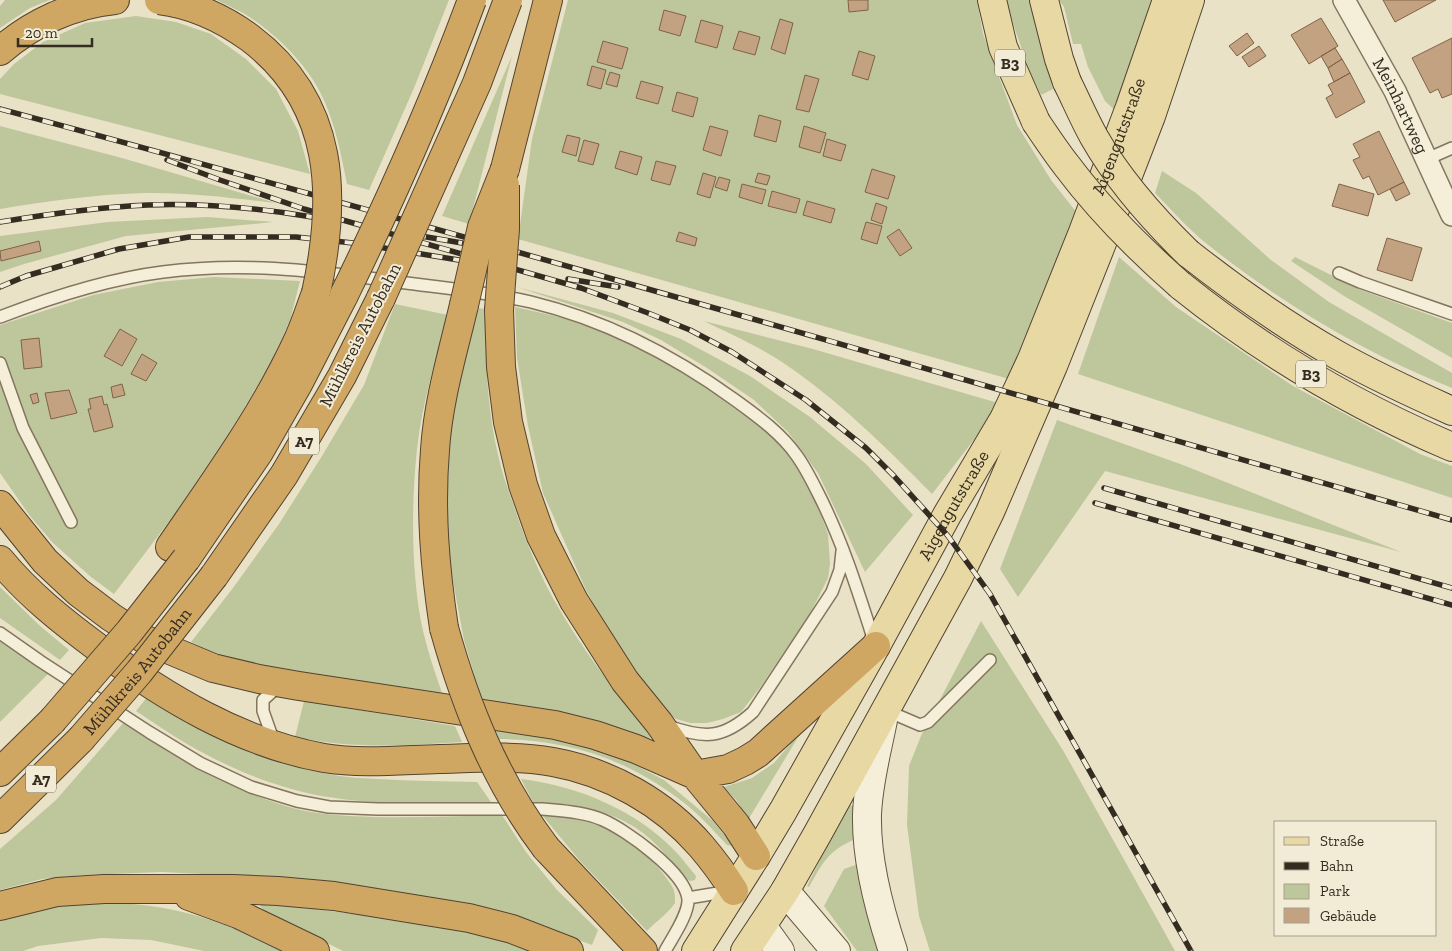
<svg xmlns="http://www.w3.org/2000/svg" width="1452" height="951" viewBox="0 0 1452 951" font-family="'Zilla Slab',serif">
<rect width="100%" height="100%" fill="#e9e2c7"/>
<path fill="#bec69c" d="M5,0H50L30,8L0,28V6Z
M217,0H449L414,88L369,190L347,184C342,159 337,133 328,110C315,73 283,40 251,18C241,11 228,6 217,0Z
M568,0H977L983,34L1017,125L1051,180L1077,213L1009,379L518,239L532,139Z
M1007,0H1030L1040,40L1057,87L1041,95L1029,70L1008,9Z
M1059,0H1157L1120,115L1105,101L1088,67L1081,44H1073L1064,7Z
M136,16L176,22L211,34L246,59L276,89L298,131L310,174L0,94V79L14,64L43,42L85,23Z
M512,56L469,224L442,216Z
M0,126L122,158L276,203C232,198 189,192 145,193C97,194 48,201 0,209Z
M1162,171L1196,193L1271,260L1329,302L1452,373V388C1364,353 1281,303 1207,244C1188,229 1172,210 1155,193Z
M207,217L274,222L126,236L24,264L0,272V236L108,222Z
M1119,257L1176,307L1293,386L1420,454L1452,466V498L1078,374Z
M1295,257L1361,290L1452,323V358L1344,296L1291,261Z
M214,277L300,281L290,320L272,361L243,410L199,482L114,594L91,577L53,543L30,516L0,473V325L93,295L158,282Z
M517,287L613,313L681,339L750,376L810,417L866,464L913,515L865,572L818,473L788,432L754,400L707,368L661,340L623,322Z
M395,304L448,315C436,359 422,403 417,449C411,504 411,577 423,631C428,652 435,673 442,693C398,688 355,683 312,676C270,669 229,662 191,642L233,588L279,524L322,456L364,385Z
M515,307L564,318L613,336L651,353L693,379L770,434L796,465L817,504L828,534L830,564L828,578L810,614L759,689L741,712L723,719L707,723H691L676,719L662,709L612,638L586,590L543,493L528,426L517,358Z
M476,308L486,309C485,359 487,410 499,459C504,481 513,502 520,524C530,550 540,575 554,600C581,648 618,696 653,738L637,737L482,702L464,640L449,560L445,500L453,406Z
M704,321L813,349L998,403L976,437L932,494C885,446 837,399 782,362C760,347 728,333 704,321Z
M1057,420L1183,465L1401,552L1105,471L1018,597L1000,569Z
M0,587L39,625L69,650L60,660L0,618Z
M981,621L1064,752L1175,951H930L919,916L907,825L909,766L921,736Z
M0,641L48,674L0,722Z
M148,696C207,733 270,766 340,776C352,778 366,778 378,779C411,781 444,781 477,782L491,802C438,802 382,806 328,797C279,789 230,769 187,744C170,734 153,722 136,711Z
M304,701L455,726L462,742C403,746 354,749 295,737Z
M125,721C181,756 236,795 301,810C324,815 349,816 372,817C415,818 459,816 502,815L526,852L557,890L598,930L592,945L524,920L467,904L376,889L279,878L162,872L86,875L42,879L0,890V849L56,800Z
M494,726L577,741L620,757L664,780L713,821L733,846L727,845C713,830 699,814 683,802C627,759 570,740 499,739Z
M803,729L748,820L737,801L724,787L752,778L774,763Z
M521,779C578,786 636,810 676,852C683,859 689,868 696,876L695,880L691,881L688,880C672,862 656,841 636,828C605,808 570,804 533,802Z
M855,805V839C827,852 824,861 809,887L807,886L847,806Z
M542,815C563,817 584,819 603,827C628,838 660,864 673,888C675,892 675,899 675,903C667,915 656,921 647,931L580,861Z
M858,864L881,951H857L824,906L844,869Z
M87,903C102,904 118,903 133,904C187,908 238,928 286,951H204L151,940L101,938L38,946L23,951H0V920L38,909Z
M262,903L415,921L489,935L536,951H343L267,913L260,906Z"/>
<path fill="#c3a281" stroke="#806247" d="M848,0H868V10L849,12Z
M1383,0H1436L1395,22Z
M664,10L686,16L680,36L659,30Z
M1321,18L1338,46L1309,64L1291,35Z
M780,19L793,23L785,54L771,49Z
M701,20L723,26L717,48L695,42Z
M739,31L760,37L755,55L733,49Z
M1247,33L1254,43L1237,56L1229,46Z
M1452,38V94L1442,98L1438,89L1430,93L1412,58Z
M603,41L628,48L622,69L597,62Z
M1259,46L1266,56L1249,67L1242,57Z
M1335,48L1342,59L1328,68L1321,56Z
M859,51L875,56L868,80L852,75Z
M1342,59L1350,73L1334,82L1328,68Z
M592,66L606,70L601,89L587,85Z
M610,72L620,75L617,87L606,84Z
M1350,73L1365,102L1336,118L1326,98L1333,94L1328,85Z
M805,75L819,79L809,112L796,109Z
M641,81L663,87L658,104L636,98Z
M677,92L698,98L693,117L672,111Z
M759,115L781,121L776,142L754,136Z
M710,126L728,131L721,156L703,150Z
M804,126L826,133L820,153L799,147Z
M1379,131L1404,182L1378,195L1369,176L1363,179L1353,160L1360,157L1353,144Z
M567,135L580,138L576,156L562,152Z
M827,139L846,145L841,161L823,156Z
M584,140L599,144L593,165L578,161Z
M620,151L642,157L637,175L615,168Z
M656,161L676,166L670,185L651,180Z
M872,169L895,176L888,199L865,192Z
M703,173L716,177L710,198L697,194Z
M758,173L770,176L767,185L755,182Z
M719,177L730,180L727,191L715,187Z
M1404,182L1410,194L1396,201L1390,189Z
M742,184L766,190L762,204L739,197Z
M1339,184L1374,194L1368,216L1332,206Z
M772,191L800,199L796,213L768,206Z
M807,201L835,209L831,223L803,215Z
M876,203L887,207L882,224L871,220Z
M866,222L882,226L877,244L861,239Z
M899,229L912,248L900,256L887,237Z
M679,232L697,238L695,246L676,241Z
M1387,238L1422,248L1412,281L1377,270Z
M39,241L41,251L1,261L0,251Z
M120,329L137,339L122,366L104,356Z
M39,338L42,367L24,369L21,340Z
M142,354L157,363L146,381L131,374Z
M122,384L125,395L113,398L111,387Z
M69,390L77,413L51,419L45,393Z
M37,393L39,402L33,404L30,395Z
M102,396L104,405L107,404L113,427L94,432L88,409H91L89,399Z"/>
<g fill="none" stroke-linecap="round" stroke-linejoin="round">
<g stroke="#83755f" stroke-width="14">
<path id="lane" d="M1427,159L1452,148
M1339,273L1360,282L1452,314
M0,317C52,297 107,279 163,272C239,262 309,270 384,280C433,287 483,291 531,302C605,320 673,355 735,400C757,416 781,433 797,456C805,467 812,481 818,493C842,540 858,591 874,641
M0,363L23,428L71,522
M0,633L40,661L149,732L200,763L251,787L297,801L329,807L378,809H542C562,811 585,812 603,820C626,830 685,872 688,899C689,914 672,938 665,951
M885,710L920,725L928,722L990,660
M668,726C705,739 723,739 753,712L832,592L840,570L842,551
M274,742L263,711V700L274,690L283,689
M688,898L730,891"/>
</g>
<g stroke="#83755f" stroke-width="24">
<g id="street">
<path id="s1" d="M1344,0L1395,91L1452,215"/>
</g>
</g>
<g stroke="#655642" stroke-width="30">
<path id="secondary" d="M883,720C877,751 868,783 867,815C866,860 879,909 893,951
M785,891L836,951
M762,926L780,951"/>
</g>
<g stroke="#524332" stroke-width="30">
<g id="primary">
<path d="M992,0L1003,47L1036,122"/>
<path d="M1044,0L1059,59L1067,82"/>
<path d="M1188,253C1235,290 1286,326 1339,356C1375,376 1414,394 1452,411"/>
<path d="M1180,285C1262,351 1355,406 1452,447"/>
<path id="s2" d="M696,951L756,856L783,811L876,646L947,515L1004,419L1032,359L1083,232L1130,107L1167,0"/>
<path d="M745,951L785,891L818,833L958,578L990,512L1053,366L1100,248L1151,116L1190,0"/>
</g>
</g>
<g stroke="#524332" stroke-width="30">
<path id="highway" d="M0,51C32,23 73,4 115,0
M505,169L548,0
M499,310L501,367L508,422L523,485L541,536L574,601L625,681L659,723L695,775L736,825L756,856
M0,505L45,561L78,592L111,617L146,640L213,668L259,679L299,686L555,725L595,735L636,749L695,775L728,769L745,761L758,753L876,646
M170,547C215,481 264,414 298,340C305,325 310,309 316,293
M186,559L259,452L298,384L344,295
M0,560C28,594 62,621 97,647C165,697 240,743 324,758C361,764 401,760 439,759C476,758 516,755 553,762C609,772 664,803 701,846C713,860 724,875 734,891
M214,576L284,475L342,376L381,298
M444,628C435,568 430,511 435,450C438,401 453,352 464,305
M0,772L52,721
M0,819L81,739
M546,848L643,951
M189,896L238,914L315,951
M0,906L57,892L104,889H233L278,891L334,896L469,918L512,929L569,951"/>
</g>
<use href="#lane" stroke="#f5efda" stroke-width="11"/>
<use href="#street" stroke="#f5efda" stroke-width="21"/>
<use href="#secondary" stroke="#f5efda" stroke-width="28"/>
<use href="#primary" stroke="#e8d8a4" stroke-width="28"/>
<use href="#highway" stroke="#cfa762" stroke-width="28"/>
<g stroke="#352c21" stroke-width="5.5">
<path id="rail" d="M0,109C486,240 968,381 1452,520
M167,160L220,180L304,209L581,288L648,313L690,330L732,352L806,400L866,448L894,476L948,536L990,594L1191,951
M0,222C49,214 99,207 148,205C203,203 258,208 312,217
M415,235L462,243
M568,279L618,287
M0,287L26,276L119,249L189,237H296L353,243L465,261
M1104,488L1452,588
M1095,503L1452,605"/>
</g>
<use href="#rail" stroke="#f2ecd6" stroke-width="4" stroke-dasharray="11" stroke-linecap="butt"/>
<g stroke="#524332" stroke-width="30" stroke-linecap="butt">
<path id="primary-bridge" d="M1067,82C1076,100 1084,119 1094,137C1119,181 1152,218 1188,253
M1036,122C1046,137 1056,152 1067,166C1100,210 1139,249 1180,285"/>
</g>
<g stroke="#524332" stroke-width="30" stroke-linecap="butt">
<g id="highway-bridge">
<path d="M159,0C192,4 224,19 250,38C336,103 337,197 316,293"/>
<path d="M344,295C391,199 435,100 472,0"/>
<path d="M381,298L477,83L508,0"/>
<path d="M464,305L482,227L505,169"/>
<path d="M499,310L505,229V185"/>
<path d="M444,628C466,707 496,782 546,848"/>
<path d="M52,721L129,632L186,559"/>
<path id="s3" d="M81,739L139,672L214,576"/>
</g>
</g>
<use href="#primary-bridge" stroke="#e8d8a4" stroke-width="28"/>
<use href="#highway-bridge" stroke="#cfa762" stroke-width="28"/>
</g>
<g text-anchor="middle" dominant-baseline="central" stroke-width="4" stroke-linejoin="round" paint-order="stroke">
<g fill="#f2ecd6" stroke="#6e6657" stroke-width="1">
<rect x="995" y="49.5" width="30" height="27" rx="4"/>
<rect x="1296" y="360.5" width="30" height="27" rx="4"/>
<rect x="289" y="427.5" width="30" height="27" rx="4"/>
<rect x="26" y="765.5" width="30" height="27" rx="4"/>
</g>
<g font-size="16" font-weight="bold" fill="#352c21">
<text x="1010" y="63">B3</text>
<text x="1311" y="374">B3</text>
<text x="304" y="441">A7</text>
<text x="41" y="779">A7</text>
</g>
<g font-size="18" fill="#352c21" stroke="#f2ecd6">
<text stroke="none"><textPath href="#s1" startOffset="120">Meinhartweg</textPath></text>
<text stroke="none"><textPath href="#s2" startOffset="920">Aigengutstraße</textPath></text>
<text transform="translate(360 335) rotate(-63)">Mühlkreis Autobahn</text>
<text stroke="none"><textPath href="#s2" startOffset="515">Aigengutstraße</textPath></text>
<text stroke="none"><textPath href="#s3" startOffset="88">Mühlkreis Autobahn</textPath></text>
</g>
</g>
<rect x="1274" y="821" width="162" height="115" fill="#f2ecd6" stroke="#a69f8e"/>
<rect x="1284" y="837" width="25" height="8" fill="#e8d8a4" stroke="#a69f8e"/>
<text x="1320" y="846" font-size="15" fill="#352c21">Straße</text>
<rect x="1284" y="862" width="25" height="8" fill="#352c21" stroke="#a69f8e"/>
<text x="1320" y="871" font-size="15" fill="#352c21">Bahn</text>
<rect x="1284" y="884" width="25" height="15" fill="#bec69c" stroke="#a69f8e"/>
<text x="1320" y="896" font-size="15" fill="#352c21">Park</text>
<rect x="1284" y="908" width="25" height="15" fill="#c3a281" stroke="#a69f8e"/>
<text x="1320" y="921" font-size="15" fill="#352c21">Gebäude</text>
<path d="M18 38v8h74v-8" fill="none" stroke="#352c21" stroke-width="2.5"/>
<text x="25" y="38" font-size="15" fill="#352c21" stroke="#f2ecd6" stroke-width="4" paint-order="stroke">20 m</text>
</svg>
